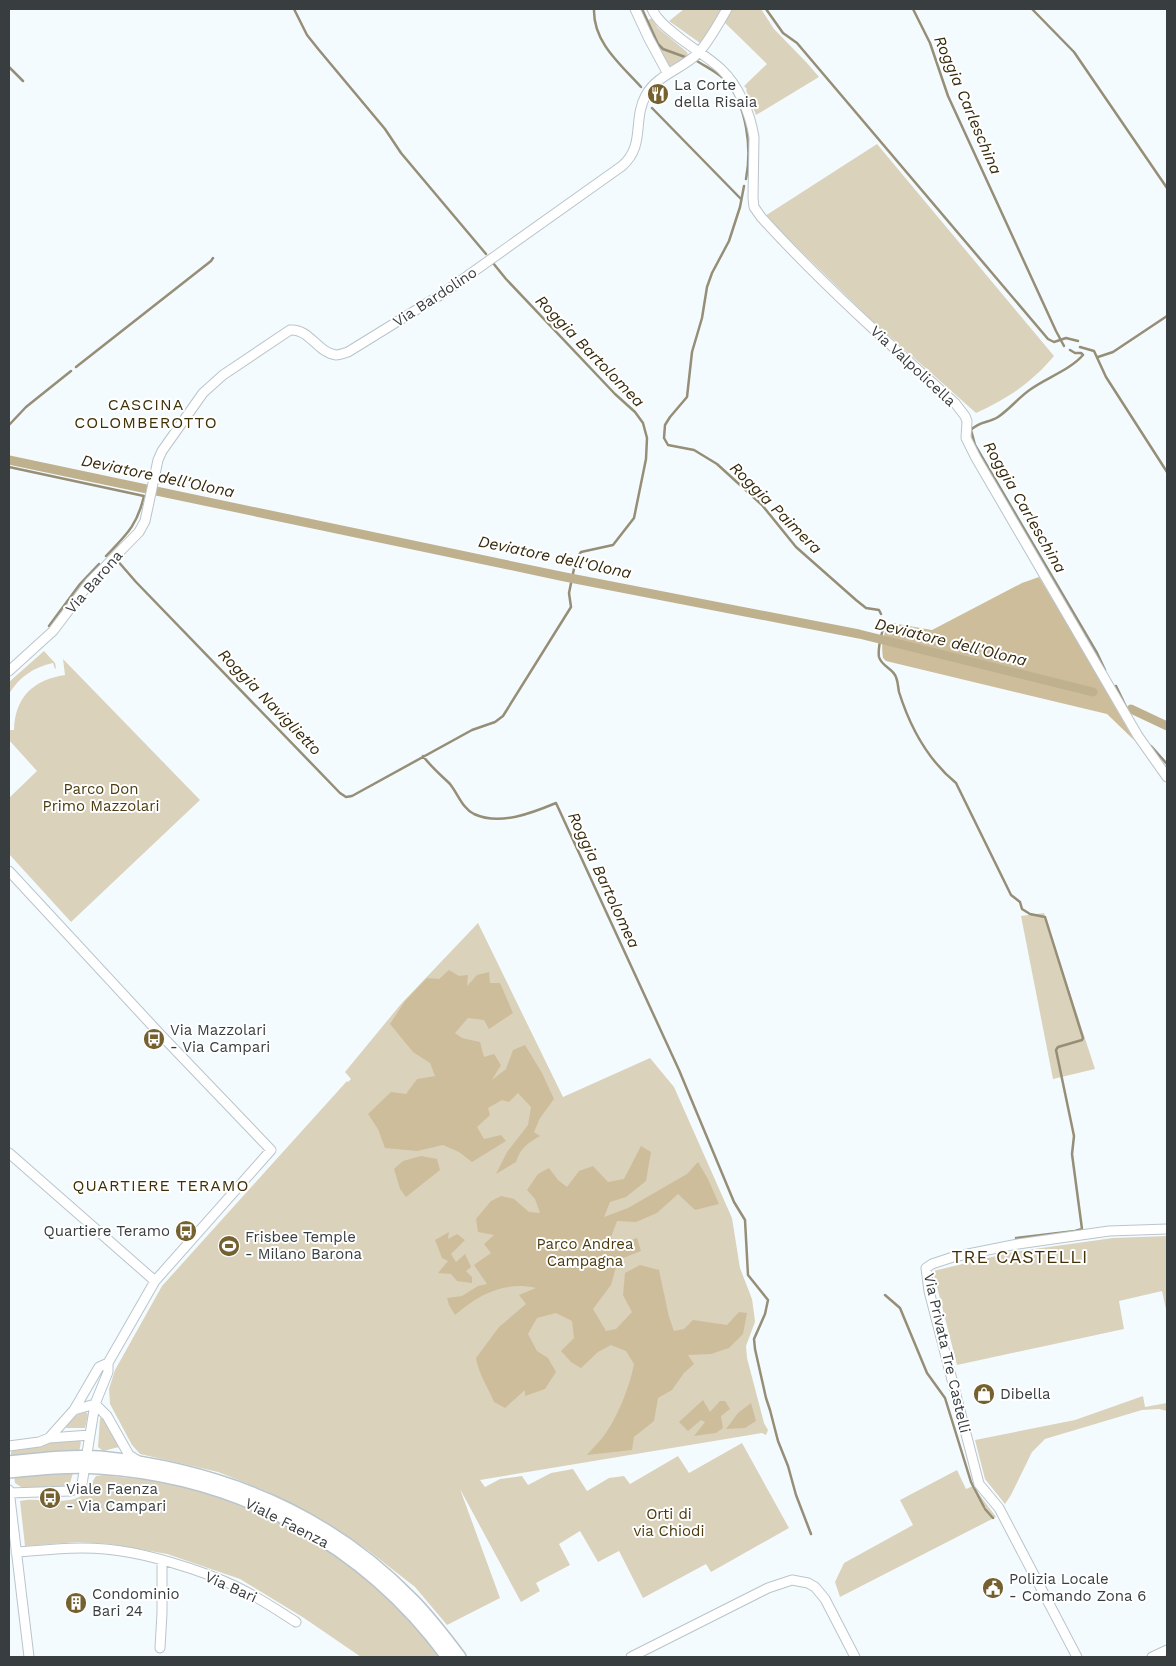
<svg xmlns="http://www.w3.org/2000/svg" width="1176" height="1666" viewBox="0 0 1176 1666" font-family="'Work Sans',sans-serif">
<rect width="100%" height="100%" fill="#f4fbff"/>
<path fill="#dbd2bc" d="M684,9H723L700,43L669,21Z
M732,9H761L774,29L807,63L819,77L756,115L746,90L747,89L744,86L767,64L723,21Z
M652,18L658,28L687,52L689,58L666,68L655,45L646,21Z
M877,144L1054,356C1031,383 1009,398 976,413L868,317L765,216Z
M44,651L55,663L56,668L55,669L53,663C34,667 19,677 9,694V682Z
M63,659L200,800L71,922L9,854V798L37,771L9,740V730H14C15,697 33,680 65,675Z
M1044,913L1095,1069L1053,1079L1021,916Z
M478,923L563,1097L650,1058L674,1087L732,1218L740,1268L752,1299L754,1313L755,1322L746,1346L747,1358L764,1423L768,1430L766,1435L762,1433L480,1480L485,1487L500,1479L522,1476L528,1485L551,1473L573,1469L587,1491L609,1478L624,1476L630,1484L678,1456L689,1473L742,1443L789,1528L711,1572L706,1564L643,1598L619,1551L598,1562L580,1531L559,1544L570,1565L536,1583L540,1591L521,1602L460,1489L500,1598L447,1625L415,1587L369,1551L318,1517L266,1491L218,1472L140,1454L132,1445L110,1404L109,1389L115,1370L162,1286L347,1081L348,1082L351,1079L345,1072L401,1004Z
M1167,1236V1314L1162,1291L1119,1301L1124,1329L957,1365L933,1271L1013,1252L1113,1238Z
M1143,1396L1145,1407L1167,1403V1411L1159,1409L1142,1410L1045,1439L1032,1452L1011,1495L1005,1504L985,1479L975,1440L1075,1420Z
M86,1412L88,1414L85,1428H66C68,1419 77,1414 86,1412Z
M100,1418L103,1419L119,1447L103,1451L98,1447Z
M78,1439L81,1442L79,1453L11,1458V1452L15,1446Z
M957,1470L966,1489L973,1486L996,1517L840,1597L835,1582L844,1563L913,1525L900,1500Z
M40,1473H73L70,1483L65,1487H21L15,1483L14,1476Z
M104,1475C128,1478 152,1480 176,1485C256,1502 332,1545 391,1602C401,1612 412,1621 420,1632C427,1640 432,1649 438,1657H361L304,1618L240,1579L167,1554L110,1544L78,1542L25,1546L20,1501C41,1496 73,1509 88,1490C92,1485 93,1480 96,1476Z"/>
<path fill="#cdbd9b" d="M1039,577L1078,642L1134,740L1107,714L886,661L883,658C881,646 882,631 892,623L932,630L1022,583Z
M449,970L459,976L468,975L467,986L477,975L489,972L490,983H500L513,1013L489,1029L484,1020L468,1018L455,1033L462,1038L480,1042L484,1057L494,1054L501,1065L492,1080L506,1069L513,1050L525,1045L542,1073L554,1099L540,1118L534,1132L540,1136C528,1143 520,1148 516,1162L496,1174L507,1152L528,1125L531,1107L518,1093L509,1102L502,1100L488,1108L490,1115L477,1127L484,1139L501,1135L506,1141L472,1162L459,1152L443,1145L417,1151L385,1148L378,1129L368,1114L391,1092L406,1094L417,1079L435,1076L430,1063L413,1052L390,1024L405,1001L427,978L439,979Z
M641,1146L651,1152L646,1181L626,1197L610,1202L604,1217L628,1208L687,1174L698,1162L708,1179L719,1204L695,1210L678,1194L657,1213L636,1222L617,1221L611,1237L616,1246L637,1238L641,1251L618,1260L611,1285L593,1309L606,1331L616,1329L632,1312L623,1295L625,1273L640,1265L659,1270L669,1317L674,1331L684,1329L693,1320L727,1325L739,1312L747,1313L743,1334L729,1348L711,1354L688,1355L694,1364L684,1373L672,1390L658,1398L654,1421L634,1437L632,1450L587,1455C592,1449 598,1443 603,1437C617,1419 630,1386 634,1364L626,1351L611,1345L598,1352L581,1368L571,1362L561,1351L574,1338L572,1321L556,1313L537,1318L528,1334L537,1351L548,1358L556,1372L545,1389L525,1396V1390L505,1408L494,1402C488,1387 479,1375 476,1358L499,1327L526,1304L519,1295L536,1288C504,1281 479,1294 455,1315L449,1305L447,1298L462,1296L478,1286L487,1284L474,1265L491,1253L484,1244L494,1235L478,1232L476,1219L491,1201L501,1196L514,1199L529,1212L540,1213L535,1199L527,1190L538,1174L549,1168L558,1180L567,1187L579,1171L593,1166L608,1182L624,1179Z
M421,1156L437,1159L440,1170L406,1197L400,1189L394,1169L403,1161Z
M449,1232L448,1239L457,1234L465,1240L451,1254L456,1262L465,1254L471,1267L466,1271L472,1277V1283L457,1281L451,1274L438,1273L448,1261L442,1258L435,1240Z
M703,1400L710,1412L720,1401H725L730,1409L721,1416L723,1428L716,1433L694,1436L705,1422L701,1420L688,1431L679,1422Z
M751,1403L756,1421L745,1428L726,1429L738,1413Z"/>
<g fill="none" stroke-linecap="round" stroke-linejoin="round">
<path stroke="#968e76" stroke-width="2.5" d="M294,9L307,35L319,50L385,129L401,153L486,254
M594,9C593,42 620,64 641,87
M642,9L658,44L663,49L685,57
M766,9L783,33L797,43L1048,339L1054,342L1066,338L1078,341
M913,9L930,43L948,96L1056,331L1064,346
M1032,9L1074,52L1167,188
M697,61C706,67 719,73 726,81C747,106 752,148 746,179
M9,67L23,81
M652,108L741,199
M744,186L740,207L729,241L712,273L707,287L702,318L692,352L687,397L670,417L665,425L664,438L668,445L694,450L717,464L762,505L796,547L856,600L866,608L879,610L881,614
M1080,347L1094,351L1106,377L1167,472
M1070,350L1075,353H1081L1083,355C1070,370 1046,378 1031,389C1019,397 1010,409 998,417C989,423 979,421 971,430L975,445L1097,653L1105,670
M1098,357L1113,352L1167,316
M76,367L211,261L213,258
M9,425L26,407L71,371
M9,467L144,496C137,526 126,535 106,556
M116,559L136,582L340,793L346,797L352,796L472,730L495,722L503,716L571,607L569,593L576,559L581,552L613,545L634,518L646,459L647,438L643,423L635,412L615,394L506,279L493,263
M884,622C883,633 877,646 879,657C882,667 893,668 896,677C898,682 898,687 899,692C910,727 928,760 956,783L1011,895L1020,902L1022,909L1030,914L1045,917L1083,1038L1082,1040L1058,1047L1056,1050L1074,1136L1072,1154L1082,1229L1075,1231L1016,1238
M49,626L80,584L99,564
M1116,686L1129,713
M1151,746L1167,764
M423,756C431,767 441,775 450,784C458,794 462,808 474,814C500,826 532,813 556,803L679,1070L734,1202L745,1220L748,1275L768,1300L765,1314L754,1339L755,1349L766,1398L770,1410L778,1441L788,1466L796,1495L811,1534
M885,1295L900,1308L927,1373L945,1398L971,1482L984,1507
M985,1509L993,1518"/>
<path stroke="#bfb18e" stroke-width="9" d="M9,460L565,577L859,634L1093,692
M1131,709L1167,726"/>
<g stroke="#b9c5cb" stroke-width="11">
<path id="minor" d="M635,9L649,39L668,74
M652,9C658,22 670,30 681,39C694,49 709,58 721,69C739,86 750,113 754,137L753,198L754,207L761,217C821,283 888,343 955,403L965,416L967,421L966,438L976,458L1138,736L1167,777
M9,671L53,631L90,582L139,532L145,521L158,460L162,451L203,393L223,375L290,330C309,328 318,353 336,355C340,355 344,353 348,352L442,294L622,166C646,145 632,120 646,95C657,75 682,69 697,54C707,45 720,21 727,9
M9,871L160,1034L271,1150L155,1281L108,1363L99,1367L74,1410L49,1438
M9,1153L155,1281
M95,1404L107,1416L129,1455L140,1462
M74,1410L95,1404
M9,1446L39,1442L49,1438L90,1435
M9,1490L29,1657
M9,1493L70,1491L74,1490L82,1484L95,1404L108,1372V1363
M16,1552C46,1550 75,1546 105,1549C143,1552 202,1570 237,1587C258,1597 277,1610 296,1622
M160,1648L162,1613V1561
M631,1657L768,1588L792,1580L808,1583L815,1587L825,1599L855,1657
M1077,1657L999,1508L979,1484L929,1291L926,1268L932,1264L953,1257L1018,1244L1109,1231L1167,1229
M1152,1657L1167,1650"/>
</g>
<g stroke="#b9c5cb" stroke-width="14">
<path id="tertiary" d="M9,1462C38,1459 70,1455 100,1457C219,1469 327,1512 412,1599C430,1617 445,1637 460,1657
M9,1472C39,1469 69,1466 99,1468C239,1477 364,1544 447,1657"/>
</g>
<use href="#minor" stroke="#fff" stroke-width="9"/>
<use href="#tertiary" stroke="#fff" stroke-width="11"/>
</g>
<defs>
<g id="restaurant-disc" transform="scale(1.125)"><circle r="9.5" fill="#756130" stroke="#fff"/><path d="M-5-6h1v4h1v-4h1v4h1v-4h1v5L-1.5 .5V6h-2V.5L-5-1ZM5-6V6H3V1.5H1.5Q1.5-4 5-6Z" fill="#fff"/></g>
<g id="bus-disc" transform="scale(1.125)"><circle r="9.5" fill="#756130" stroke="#fff"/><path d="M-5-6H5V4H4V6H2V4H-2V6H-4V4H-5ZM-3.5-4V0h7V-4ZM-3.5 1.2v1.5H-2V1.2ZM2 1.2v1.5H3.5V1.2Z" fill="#fff"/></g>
<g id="stadium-disc" transform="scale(1.125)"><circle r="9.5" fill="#756130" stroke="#fff"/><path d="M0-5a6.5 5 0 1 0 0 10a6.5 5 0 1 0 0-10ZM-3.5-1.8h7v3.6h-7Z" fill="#fff"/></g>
<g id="shop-disc" transform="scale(1.125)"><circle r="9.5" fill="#756130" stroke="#fff"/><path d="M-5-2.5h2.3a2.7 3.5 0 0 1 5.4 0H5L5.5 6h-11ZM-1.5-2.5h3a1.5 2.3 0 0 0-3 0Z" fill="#fff"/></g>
<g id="civic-disc" transform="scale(1.125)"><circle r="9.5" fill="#756130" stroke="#fff"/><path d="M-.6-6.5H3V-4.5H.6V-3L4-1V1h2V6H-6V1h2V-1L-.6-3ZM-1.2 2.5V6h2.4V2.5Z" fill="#fff"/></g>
<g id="building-disc" transform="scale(1.125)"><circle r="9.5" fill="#756130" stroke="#fff"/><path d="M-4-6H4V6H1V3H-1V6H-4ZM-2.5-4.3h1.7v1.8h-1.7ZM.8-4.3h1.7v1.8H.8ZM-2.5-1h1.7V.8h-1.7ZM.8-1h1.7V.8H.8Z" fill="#fff"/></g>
</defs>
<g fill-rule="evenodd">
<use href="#restaurant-disc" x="658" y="94"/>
<use href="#bus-disc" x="154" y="1039"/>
<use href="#bus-disc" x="186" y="1231"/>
<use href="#stadium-disc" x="229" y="1246"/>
<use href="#shop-disc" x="984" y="1394"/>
<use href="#bus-disc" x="50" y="1498"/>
<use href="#civic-disc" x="993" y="1588"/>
<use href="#building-disc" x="76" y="1603"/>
</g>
<g text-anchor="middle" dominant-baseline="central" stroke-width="4" stroke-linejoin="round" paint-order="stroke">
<g font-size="15" fill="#383d3f" stroke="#fff" text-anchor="start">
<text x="674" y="85">La Corte<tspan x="674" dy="17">della Risaia</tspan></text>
<text x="170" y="1030">Via Mazzolari<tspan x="170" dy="17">- Via Campari</tspan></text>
<text x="170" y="1231" text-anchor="end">Quartiere Teramo</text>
<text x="245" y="1237">Frisbee Temple<tspan x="245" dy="17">- Milano Barona</tspan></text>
<text x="1000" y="1394">Dibella</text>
<text x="66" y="1489">Viale Faenza<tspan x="66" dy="17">- Via Campari</tspan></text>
<text x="1009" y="1579">Polizia Locale<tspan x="1009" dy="17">- Comando Zona 6</tspan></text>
<text x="92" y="1594">Condominio<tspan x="92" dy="17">Bari 24</tspan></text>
</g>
<g font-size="15" fill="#383d3f" stroke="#fff">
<text transform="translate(435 297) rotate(-33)">Via Bardolino</text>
<text transform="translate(913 366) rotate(43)">Via Valpolicella</text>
<text transform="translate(94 582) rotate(-49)">Via Barona</text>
<text transform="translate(947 1353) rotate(77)">Via Privata Tre Castelli</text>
<text transform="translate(287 1523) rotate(27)">Viale Faenza</text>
<text transform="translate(231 1587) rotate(24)">Via Bari</text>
</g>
<g font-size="15" fill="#4a3a0d" stroke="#fff">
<text x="101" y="789">Parco Don<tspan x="101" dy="17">Primo Mazzolari</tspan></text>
<text x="585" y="1244">Parco Andrea<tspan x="585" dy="17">Campagna</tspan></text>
<text x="669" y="1514">Orti di<tspan x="669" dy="17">via Chiodi</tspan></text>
</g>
<g font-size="16" font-style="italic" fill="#362a0c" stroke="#fff">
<text transform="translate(968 105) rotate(67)">Roggia Carleschina</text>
<text transform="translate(590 351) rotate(46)">Roggia Bartolomea</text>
<text transform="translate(158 476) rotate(12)">Deviatore dell'Olona</text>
<text transform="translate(1025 507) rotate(60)">Roggia Carleschina</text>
<text transform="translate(776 508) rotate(45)">Roggia Paimera</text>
<text transform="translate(555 557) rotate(12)">Deviatore dell'Olona</text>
<text transform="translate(951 642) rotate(14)">Deviatore dell'Olona</text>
<text transform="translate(270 702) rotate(46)">Roggia Naviglietto</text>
<text transform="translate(604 880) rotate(65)">Roggia Bartolomea</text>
</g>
<g font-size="16" letter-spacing="1" fill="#3f3006" stroke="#fff">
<text x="146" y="404">CASCINA<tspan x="146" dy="18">COLOMBEROTTO</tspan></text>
<text x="161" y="1185">QUARTIERE TERAMO</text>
</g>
<g font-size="18" letter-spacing="1" fill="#3f3006" stroke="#fff">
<text x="1020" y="1256">TRE CASTELLI</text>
</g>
</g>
<rect width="1176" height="1666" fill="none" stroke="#383d3f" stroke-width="20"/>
</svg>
